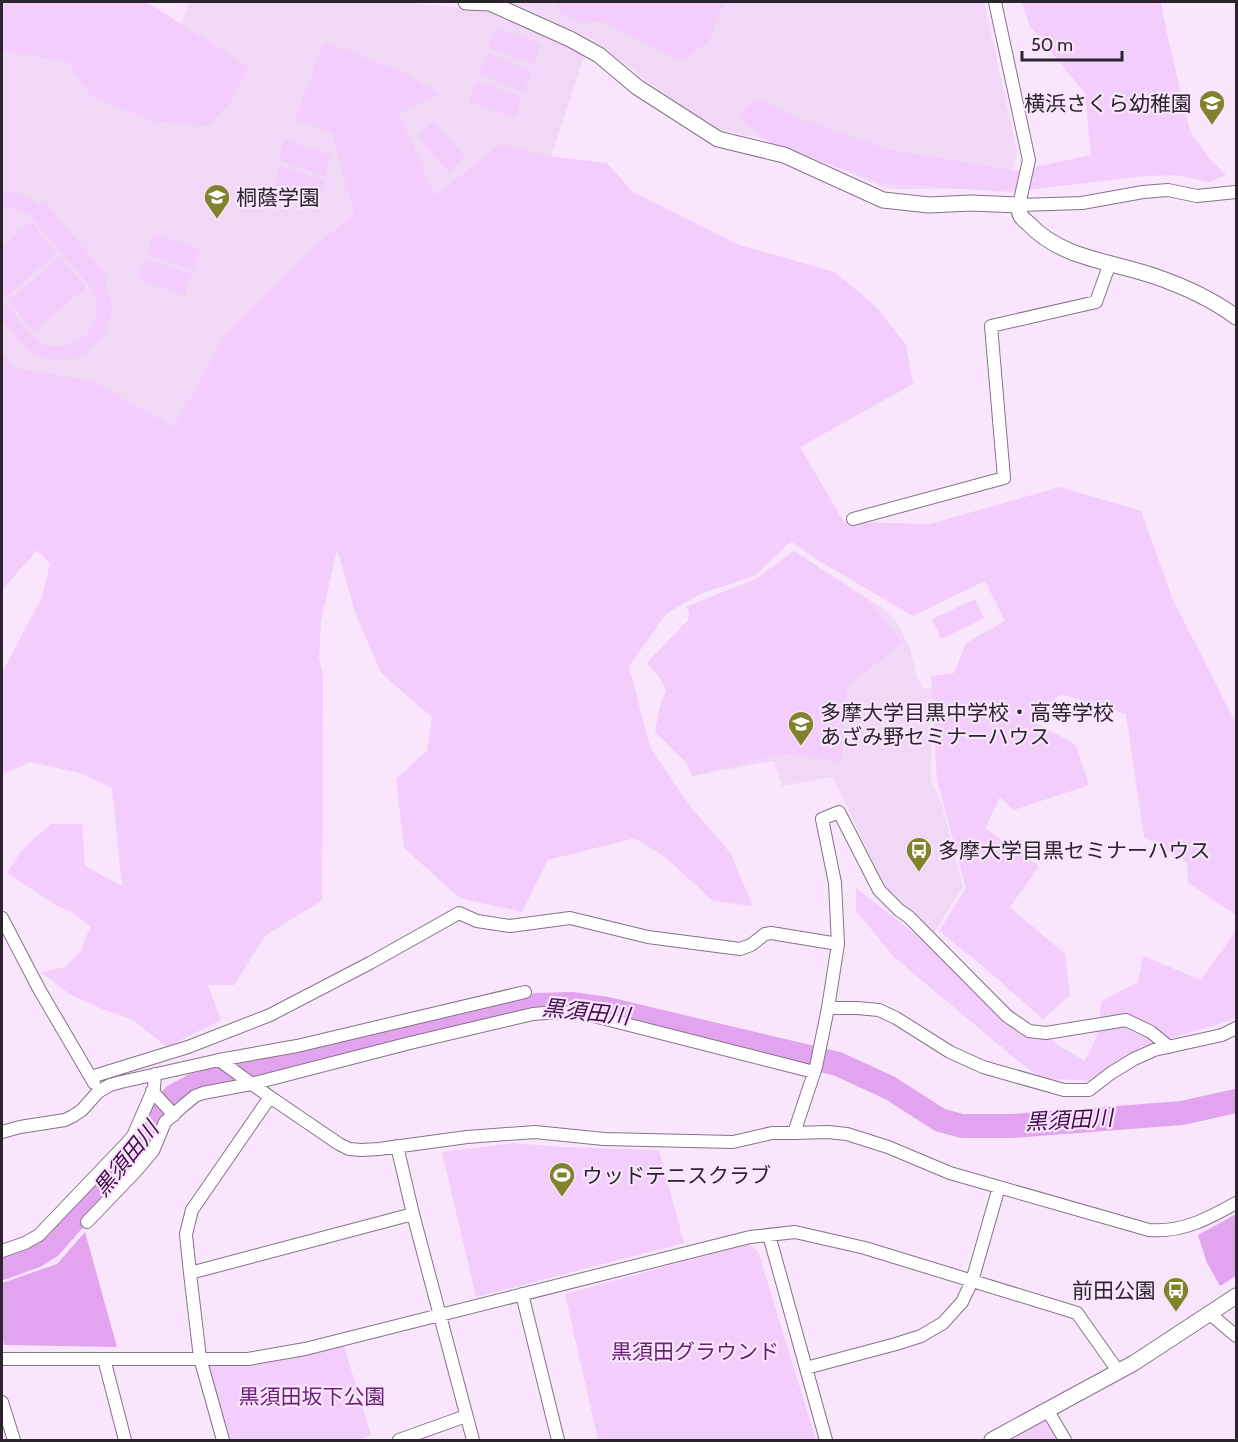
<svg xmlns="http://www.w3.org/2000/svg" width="1238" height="1442" viewBox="0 0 1238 1442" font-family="Cabin,'Noto Sans JP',sans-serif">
<rect width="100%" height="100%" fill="#f9e5fc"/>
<path fill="#f1d8f6" d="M189,2H413L419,4L491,11L541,32L584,55V57L539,193L178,431L2,372V44L167,35L182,22Z
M510,2H984L1017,152L1007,189H886L784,143L710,128L593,40Z
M794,551L884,609L896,621L910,649L917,677L922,688L932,689L931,780L941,802L963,886L934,933L884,885L833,777L782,786L774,761L692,776L686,762L655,732L662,701L666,691L661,679L647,663L688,620L690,613L686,607L756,579Z"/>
<path fill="#f3cdfb" d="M2,2H147L248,67L234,98L208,126L153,121L90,96L68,62L2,50Z
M555,2H725L708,42L682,61L600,21L583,23L562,14Z
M1022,2H1161L1167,34L1190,131L1210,159L1226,175L1209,182L1176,175L1145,176L1010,192L881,183L771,143L737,117L757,98L794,117L890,150L1016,171L1091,155L1085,93L1029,25Z
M496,28L541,44L534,64L489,48Z
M324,42L407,74L439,94L399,114L435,196L501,144L545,156L607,163L633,192L739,245L835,272L877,308L906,345L913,384L800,447L844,522L930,524L1060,487L1141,511L1173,600L1236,723V915L1188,883L1187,862L1144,837L1126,714L1061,694L1033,721L1076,745L1089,785L1014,810L1000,797L985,828L1039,866L1010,907L1065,954L1070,995L1043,1019L985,968L939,931L966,888L937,780L931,676L954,673L966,643L1005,621L985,581L913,616L814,558L791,541L756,575L700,594L666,614L629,666L650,747L690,806L731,854L753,906L713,901L665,857L635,838L548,860L522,912L460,898L404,848L396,779L427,751L432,717L381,673L356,615L337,549L321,621L319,657L323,677L322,900L265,936L234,985H208L221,1020L167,1047L133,1020L102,1009L68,993L41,972L65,967L81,951L90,927L72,912L57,906L7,873L21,851L51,824H82L85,866L122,886L112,788L80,773L31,762L2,774V673L42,597L50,564L37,550L2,590V352L14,368L91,381L174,427L227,332L318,243L354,215L333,133L295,120Z
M487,54L532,71L524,91L479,74Z
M477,81L522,97L514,118L469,101Z
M434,122L465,157L448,172L417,136Z
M285,140L331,156L324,176L278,160Z
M280,166L325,181L318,202L273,187Z
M2,191C16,192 27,196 39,205L44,201L109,278L105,281C109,292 112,302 111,313C108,346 74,368 42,357C25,351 13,334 2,320V297C13,311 27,335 43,343C67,354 96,336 97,309C97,299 93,291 87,283L29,215L14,209L2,208Z
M31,222L57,253L6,297L2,292V247Z
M154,234L200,249L193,270L147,255Z
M60,257L86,287L34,332L8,301Z
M146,259L192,274L185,295L139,280Z
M794,551L870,602L902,642L847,687L842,762L785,753L692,776L686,762L655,732L660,706L666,691L661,679L647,663L688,620L690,613L686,607L756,579Z
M975,599L984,618L941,639L932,619Z
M856,888L1059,1046L1085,1061L1096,1039L1102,1001L1138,982L1143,956L1201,980L1236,930V1019L1141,1047L1092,1081L1041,1078L1017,1060L894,957L856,911Z
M513,1143L561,1147L659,1150L684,1243L476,1297L442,1152Z
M749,1244L758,1251L816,1440H598L565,1294Z
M344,1346L371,1435L360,1440H229L206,1365L262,1360Z
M1045,1417L1059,1440H1005Z"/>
<path fill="#e3a4ef" d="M1236,1214V1276L1220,1286L1207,1263L1198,1235Z
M85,1232L117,1347L4,1345L2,1331V1283L57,1264Z"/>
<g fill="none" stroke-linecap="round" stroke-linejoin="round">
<path stroke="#e3a4ef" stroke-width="24" d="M2,1268L35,1256L51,1246L97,1193L147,1139L174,1096L194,1085L250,1070L536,1005L571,1004L607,1009L838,1064L890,1088L940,1120L962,1126H1012L1182,1113L1236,1101"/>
<g stroke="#857388" stroke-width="14">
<path id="minor" d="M995,2L1029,160L1019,205L1082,203L1143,192L1168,190L1197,196L1236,192
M853,519L1004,478L991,326L1096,302L1110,263
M2,918L39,989L94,1083
M828,1008H857L879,1010L896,1018L950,1052L983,1067L1064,1090H1089L1111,1073L1134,1059L1154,1050L1222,1035L1236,1028
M1169,1047L1151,1032L1126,1020L1046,1033L1029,1031L1007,1016L909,917L899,910L879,890L839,812L822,819L835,883L838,944L828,1008L816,1067L794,1133L828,1132L847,1134L888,1147L950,1173L1149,1230C1182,1233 1209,1218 1236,1203
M219,1060L270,1097L339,1144L349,1149L362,1150L379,1149L467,1137L535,1132L604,1139L733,1142L772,1133H794
M91,1077L188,1047L270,1015L370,963L459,913L477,921L510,926L570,918L648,937L740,949L751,945L765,934L771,933L838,944
M152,1091L174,1115
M2,1132L20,1127L65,1120L73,1116L82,1110L98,1092L110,1085L121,1082L219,1060L297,1046L525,992
M397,1146L413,1214L473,1440
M87,1222L135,1172L153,1151L165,1122L183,1106L195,1096L203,1093L251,1084L410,1043L533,1014L558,1012L582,1013L814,1072
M769,1235L826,1440
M2,1251L25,1243L39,1235L126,1144L133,1136L154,1088L155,1074
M190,1273L186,1234L192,1210L270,1097
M522,1294L558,1440
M1209,1313L1236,1336
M2,1359H248L305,1349L750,1237L795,1232L865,1248L1077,1313L1118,1371
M104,1359L125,1440
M806,1368L896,1344L921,1336L943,1323L962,1302L972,1281L999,1187
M2,1402L14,1440
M1048,1411L1065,1440
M223,1440L200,1358L190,1273L413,1214
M399,1440L466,1416"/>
</g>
<g stroke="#857388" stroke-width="17">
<path id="tertiary" d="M466,2L490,3L570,39L599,55L637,87L718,139L784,155L883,200L929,205L971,203L1019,205C1019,208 1019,211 1020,214C1021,218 1026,221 1029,224C1062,259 1111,261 1154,276C1183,286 1212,299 1236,317
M992,1440L1134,1363L1236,1296"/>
</g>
<use href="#minor" stroke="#fff" stroke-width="12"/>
<use href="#tertiary" stroke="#fff" stroke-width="15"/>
</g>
<defs>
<g id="school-pin" transform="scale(1.35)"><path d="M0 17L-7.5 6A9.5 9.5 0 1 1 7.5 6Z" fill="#80822c" stroke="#f9e5fc"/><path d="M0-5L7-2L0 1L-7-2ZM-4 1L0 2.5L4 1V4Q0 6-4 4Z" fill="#fff"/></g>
<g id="bus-pin" transform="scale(1.35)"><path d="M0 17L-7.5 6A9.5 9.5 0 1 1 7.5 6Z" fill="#80822c" stroke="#f9e5fc"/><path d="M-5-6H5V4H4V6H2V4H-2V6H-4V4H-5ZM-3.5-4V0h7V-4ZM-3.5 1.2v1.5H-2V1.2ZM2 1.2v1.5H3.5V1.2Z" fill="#fff"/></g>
<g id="stadium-pin" transform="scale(1.35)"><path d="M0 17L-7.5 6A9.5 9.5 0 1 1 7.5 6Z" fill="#80822c" stroke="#f9e5fc"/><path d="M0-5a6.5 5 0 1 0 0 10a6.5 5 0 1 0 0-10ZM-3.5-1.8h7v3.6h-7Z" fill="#fff"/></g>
</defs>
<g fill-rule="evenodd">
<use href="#school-pin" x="1212" y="103"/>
<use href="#school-pin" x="217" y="197"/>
<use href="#school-pin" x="801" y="724"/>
<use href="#bus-pin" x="919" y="850"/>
<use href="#stadium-pin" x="562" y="1175"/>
<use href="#bus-pin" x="1176" y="1290"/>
</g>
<g text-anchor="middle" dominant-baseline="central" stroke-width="4.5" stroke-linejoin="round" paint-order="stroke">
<g font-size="21" fill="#2b242c" stroke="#f9e5fc" text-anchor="start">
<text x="1192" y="103" text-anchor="end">横浜さくら幼稚園</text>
<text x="236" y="197">桐蔭学園</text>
<text x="820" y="712">多摩大学目黒中学校・高等学校<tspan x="820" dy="24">あざみ野セミナーハウス</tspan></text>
<text x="938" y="850">多摩大学目黒セミナーハウス</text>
<text x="582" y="1175">ウッドテニスクラブ</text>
<text x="1156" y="1290" text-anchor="end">前田公園</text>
</g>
<g font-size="21" fill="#6a1f77" stroke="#f9e5fc">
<text x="695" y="1351">黒須田グラウンド</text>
<text x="312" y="1396">黒須田坂下公園</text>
</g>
<g font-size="22" font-style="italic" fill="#450b4f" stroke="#f9e5fc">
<text transform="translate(586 1012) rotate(6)">黒須田川</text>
<text transform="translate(1069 1120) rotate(-3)">黒須田川</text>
<text transform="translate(126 1159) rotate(-51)">黒須田川</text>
</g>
</g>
<rect width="1238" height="1442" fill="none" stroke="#2b242c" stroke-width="6"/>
<path d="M1022 51v9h100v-9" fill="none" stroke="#2b242c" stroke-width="3"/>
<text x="1031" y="51" font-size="18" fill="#2b242c" stroke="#f9e5fc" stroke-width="4.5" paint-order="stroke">50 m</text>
</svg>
